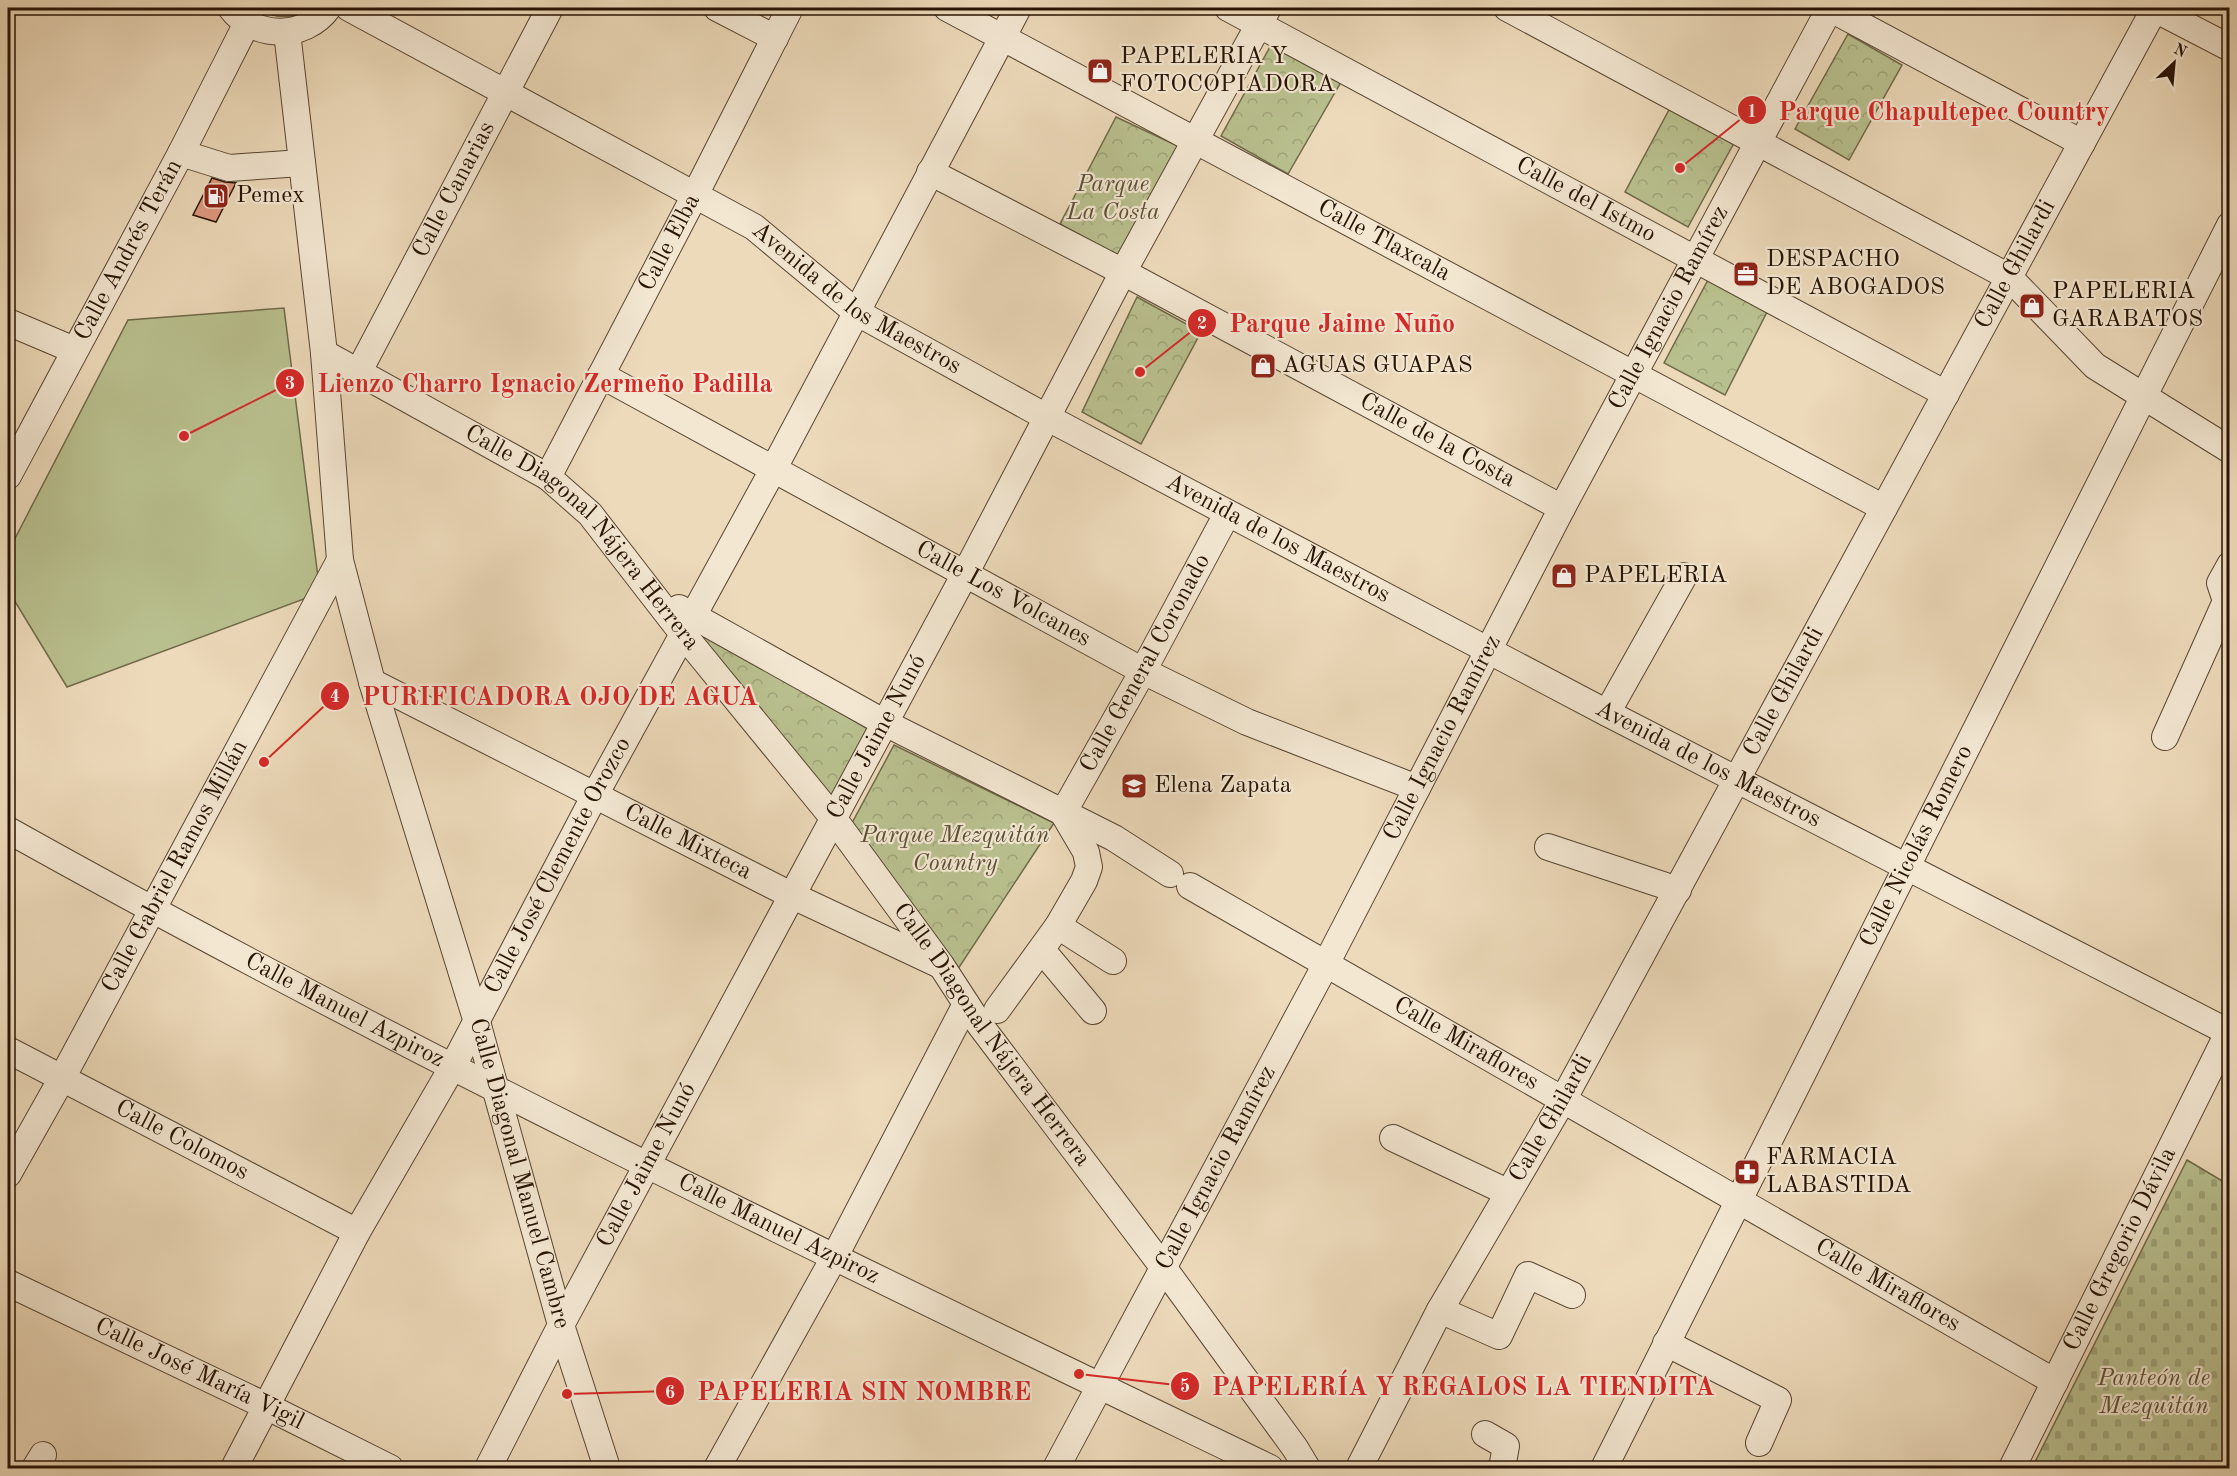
<svg xmlns="http://www.w3.org/2000/svg" width="2237" height="1476" viewBox="0 0 2237 1476" font-family="'Old Standard TT',serif">
<defs>
<pattern id="cemetery-stones" width="16" height="16" patternUnits="userSpaceOnUse" patternTransform="scale(1.5)"><rect width="16" height="16" fill="#b9c08f"/><path d="M2 7V4a2 2 0 0 1 4 0v3zM10 15v-3a2 2 0 0 1 4 0v3z" fill="#9fa47a"/></pattern>
<pattern id="park-crowns" width="20" height="18" patternUnits="userSpaceOnUse" patternTransform="scale(1.5)"><rect width="20" height="18" fill="#b9c08f"/><path d="M2 6a3 3 0 1 1 6 0M12 15a3 3 0 1 1 6 0" fill="none" stroke="#9fa47a"/></pattern>
</defs>
<rect width="100%" height="100%" fill="#eddaba"/>
<filter id="stains"><feTurbulence type="fractalNoise" baseFrequency=".00333" numOctaves="4"/><feColorMatrix values="0 0 0 0 .2 0 0 0 0 .09 0 0 0 0 .02 0 0 0 .5 -.17"/></filter>
<radialGradient id="worn" r=".72"><stop offset=".6" stop-color="#630" stop-opacity="0"/><stop offset="1" stop-color="#630" stop-opacity=".3"/></radialGradient>
<path fill="url(#cemetery-stones)" stroke="#706a4a" stroke-width="1.5" d="M2187,1160L2229,1185V1468H2032Z"/>
<path fill="url(#park-crowns)" stroke="#706a4a" stroke-width="1.5" d="M257,8H310C295,20 273,19 257,8Z
M1848,34L1902,65L1849,160L1795,129Z
M1271,45L1341,82L1288,174L1221,136Z
M1670,108L1734,143L1688,227L1625,192Z
M1116,117L1180,147L1122,258L1060,224Z
M1709,278L1769,308L1725,395L1664,363Z
M1137,297L1201,332L1141,444L1082,412Z
M695,628L870,730L832,804L691,635Z
M894,745L1054,823L958,969L852,823Z"/>
<path fill="#b9c08f" stroke="#706a4a" stroke-width="1.5" d="M284,308L320,593L67,687L8,590V552L128,320Z"/>
<path fill="#df9a81" stroke="#271304" stroke-width="1.5" d="M212,178L225,182L236,183L216,222L193,215Z"/>
<g fill="none" stroke-linecap="round" stroke-linejoin="round">
<g stroke="#584532" stroke-width="28">
<g id="minor">
<path d="M231,8C254,39 305,40 328,8"/>
<path id="s1" d="M349,8L754,227L856,312L1048,418L1607,713L2230,1033"/>
<path d="M717,8L775,38"/>
<path id="s2" d="M947,8L1884,508"/>
<path id="s3" d="M1228,8L1946,394"/>
<path d="M1507,8L2009,277L2095,366L2230,450"/>
<path d="M1829,8L2082,143"/>
<path d="M2153,8L2230,48"/>
<path id="s4" d="M287,32L324,353L340,560L372,682L477,1022L561,1325L607,1468"/>
<path d="M181,153L229,168L302,163"/>
<path id="s5" d="M930,172L1123,272L1562,508"/>
<path d="M8,322L74,350"/>
<path id="s6" d="M324,353L548,477L590,514L683,634L834,819L941,965L980,1025L1163,1267L1295,1448L1307,1468"/>
<path id="s7" d="M358,373L550,8"/>
<path id="s8" d="M601,375L1143,671L1247,722L1417,788"/>
<path id="s9" d="M8,476L181,153L247,23"/>
<path id="s10" d="M548,477L696,193L790,8"/>
<path d="M679,608L885,723L1114,838L1170,874"/>
<path id="s11" d="M372,682L791,895L938,964"/>
<path d="M1607,713L1684,576"/>
<path d="M2165,737L2226,601L2220,583L2230,565"/>
<path id="s12" d="M1063,813L1143,671L1227,514"/>
<path id="s13" d="M8,830C419,1060 845,1263 1270,1468"/>
<path d="M1548,847L1678,890"/>
<path id="s14" d="M1190,886L2055,1382"/>
<path d="M1058,926L1113,961"/>
<path d="M1042,950L1093,1011"/>
<path d="M997,1010L1058,926L1084,881L1089,867L1086,852L1063,813"/>
<path id="s15" d="M8,1050L357,1232"/>
<path d="M1393,1138L1507,1192"/>
<path id="s16" d="M8,1174L61,1080L340,560"/>
<path id="s17" d="M8,1283L266,1406L390,1468"/>
<path d="M1440,1310L1499,1336L1528,1275L1572,1295"/>
<path d="M1666,1343L1778,1400L1759,1443"/>
<path d="M1485,1434L1506,1446L1502,1468"/>
<path d="M35,1468L43,1455"/>
<path id="s18" d="M234,1468L357,1232L453,1066L595,795L774,468L1018,8"/>
<path id="s19" d="M488,1468L561,1325L965,574L1123,272L1268,8"/>
<path d="M717,1468L835,1256L966,1004"/>
<path id="s20" d="M1056,1468L1326,964L1562,508L1830,8"/>
<path id="s21" d="M1359,1468L1440,1310L1563,1100L2155,8"/>
<path id="s22" d="M1604,1468L2230,225"/>
<path id="s23" d="M2012,1468L2230,1029"/>
</g>
</g>
<use href="#minor" stroke="#f3e7d2" stroke-width="26"/>
</g>
<defs>
<g id="shop-square" transform="scale(1.35)"><rect x="-9" y="-9" width="18" height="18" rx="4" fill="#8f2418" stroke="#f3e7d2"/><path d="M-5-2.5h2.3a2.7 3.5 0 0 1 5.4 0H5L5.5 6h-11ZM-1.5-2.5h3a1.5 2.3 0 0 0-3 0Z" fill="#fff"/></g>
<g id="fuel-square" transform="scale(1.35)"><rect x="-9" y="-9" width="18" height="18" rx="4" fill="#8f2418" stroke="#f3e7d2"/><path d="M-5.5-6h7V0h2V4h1.3V-2.5L3-4.5l.8-.8L6-3V5H2.5V1h-1V6h-7ZM-4.2-4.7v3.2H.2V-4.7Z" fill="#fff"/></g>
<g id="office-square" transform="scale(1.35)"><rect x="-9" y="-9" width="18" height="18" rx="4" fill="#8f2418" stroke="#f3e7d2"/><path d="M-6-3h4V-5.5h4V-3h4V5H-6ZM-1-4.5V-3h2v-1.5ZM-6 0V1H6V0Z" fill="#fff"/></g>
<g id="school-square" transform="scale(1.35)"><rect x="-9" y="-9" width="18" height="18" rx="4" fill="#8f2418" stroke="#f3e7d2"/><path d="M0-5L7-2L0 1L-7-2ZM-4 1L0 2.5L4 1V4Q0 6-4 4Z" fill="#fff"/></g>
<g id="pharmacy-square" transform="scale(1.35)"><rect x="-9" y="-9" width="18" height="18" rx="4" fill="#8f2418" stroke="#f3e7d2"/><path d="M-2-6h4v4h4v4h-4v4h-4v-4h-4v-4h4Z" fill="#fff"/></g>
</defs>
<g fill-rule="evenodd">
<use href="#shop-square" x="1100" y="71"/>
<use href="#fuel-square" x="216" y="196"/>
<use href="#office-square" x="1746" y="274"/>
<use href="#shop-square" x="2032" y="306"/>
<use href="#shop-square" x="1263" y="366"/>
<use href="#shop-square" x="1564" y="576"/>
<use href="#school-square" x="1134" y="786"/>
<use href="#pharmacy-square" x="1747" y="1172"/>
</g>
<g text-anchor="middle" dominant-baseline="central" stroke-width="4.5" stroke-linejoin="round" paint-order="stroke">
<g font-size="24" fill="#271304" stroke="#f3e7d2" text-anchor="start">
<text x="1120" y="57">PAPELERIA Y<tspan x="1120" dy="28">FOTOCOPIADORA</tspan></text>
<text x="236" y="196">Pemex</text>
<text x="1766" y="260">DESPACHO<tspan x="1766" dy="28">DE ABOGADOS</tspan></text>
<text x="2052" y="292">PAPELERIA<tspan x="2052" dy="28">GARABATOS</tspan></text>
<text x="1282" y="366">AGUAS GUAPAS</text>
<text x="1584" y="576">PAPELERIA</text>
<text x="1154" y="786">Elena Zapata</text>
<text x="1766" y="1158">FARMACIA<tspan x="1766" dy="28">LABASTIDA</tspan></text>
</g>
<g font-size="24" font-style="italic" fill="#5a5035" stroke="#f3e7d2">
<text x="1113" y="185">Parque<tspan x="1113" dy="28">La Costa</tspan></text>
<text x="955" y="836">Parque Mezquitán<tspan x="955" dy="28">Country</tspan></text>
<text x="2154" y="1379">Panteón de<tspan x="2154" dy="28">Mezquitán</tspan></text>
</g>
<g font-size="24" fill="#271304" stroke="#f3e7d2">
<text stroke="none"><textPath href="#s7" startOffset="207">Calle Canarias</textPath></text>
<text stroke="none"><textPath href="#s3" startOffset="406">Calle del Istmo</textPath></text>
<text stroke="none"><textPath href="#s2" startOffset="495">Calle Tlaxcala</textPath></text>
<text stroke="none"><textPath href="#s10" startOffset="264">Calle Elba</textPath></text>
<text stroke="none"><textPath href="#s9" startOffset="256">Calle Andrés Terán</textPath></text>
<text stroke="none"><textPath href="#s21" startOffset="1371">Calle Ghilardi</textPath></text>
<text stroke="none"><textPath href="#s1" startOffset="586">Avenida de los Maestros</textPath></text>
<text stroke="none"><textPath href="#s20" startOffset="1312">Calle Ignacio Ramírez</textPath></text>
<text stroke="none"><textPath href="#s5" startOffset="574">Calle de la Costa</textPath></text>
<text stroke="none"><textPath href="#s1" startOffset="1072">Avenida de los Maestros</textPath></text>
<text stroke="none"><textPath href="#s6" startOffset="322">Calle Diagonal Nájera Herrera</textPath></text>
<text stroke="none"><textPath href="#s8" startOffset="458">Calle Los Volcanes</textPath></text>
<text stroke="none"><textPath href="#s12" startOffset="171">Calle General Coronado</textPath></text>
<text stroke="none"><textPath href="#s21" startOffset="885">Calle Ghilardi</textPath></text>
<text stroke="none"><textPath href="#s19" startOffset="828">Calle Jaime Nunó</textPath></text>
<text stroke="none"><textPath href="#s20" startOffset="826">Calle Ignacio Ramírez</textPath></text>
<text stroke="none"><textPath href="#s1" startOffset="1558">Avenida de los Maestros</textPath></text>
<text stroke="none"><textPath href="#s11" startOffset="354">Calle Mixteca</textPath></text>
<text stroke="none"><textPath href="#s22" startOffset="696">Calle Nicolás Romero</textPath></text>
<text stroke="none"><textPath href="#s18" startOffset="684">Calle José Clemente Orozco</textPath></text>
<text stroke="none"><textPath href="#s16" startOffset="350">Calle Gabriel Ramos Millán</textPath></text>
<text stroke="none"><textPath href="#s13" startOffset="382">Calle Manuel Azpiroz</textPath></text>
<text stroke="none"><textPath href="#s6" startOffset="970">Calle Diagonal Nájera Herrera</textPath></text>
<text stroke="none"><textPath href="#s14" startOffset="318">Calle Miraflores</textPath></text>
<text stroke="none"><textPath href="#s21" startOffset="399">Calle Ghilardi</textPath></text>
<text stroke="none"><textPath href="#s15" startOffset="196">Calle Colomos</textPath></text>
<text stroke="none"><textPath href="#s19" startOffset="342">Calle Jaime Nunó</textPath></text>
<text stroke="none"><textPath href="#s20" startOffset="340">Calle Ignacio Ramírez</textPath></text>
<text stroke="none"><textPath href="#s4" startOffset="1170">Calle Diagonal Manuel Cambre</textPath></text>
<text stroke="none"><textPath href="#s13" startOffset="868">Calle Manuel Azpiroz</textPath></text>
<text stroke="none"><textPath href="#s23" startOffset="244">Calle Gregorio Dávila</textPath></text>
<text stroke="none"><textPath href="#s14" startOffset="804">Calle Miraflores</textPath></text>
<text stroke="none"><textPath href="#s17" startOffset="212">Calle José María Vigil</textPath></text>
</g>
</g>
<path fill="none" stroke="#d62828" stroke-width="2" d="M1680 168L1752 110M1140 372L1202 323M184 436L290 383M264 762L335 696M1079 1374L1185 1386M567 1394L670 1391"/>
<g fill="#d62828" stroke="#f3e7d2" stroke-width="2">
<circle cx="1680" cy="168" r="6"/>
<circle cx="1140" cy="372" r="6"/>
<circle cx="184" cy="436" r="6"/>
<circle cx="264" cy="762" r="6"/>
<circle cx="1079" cy="1374" r="6"/>
<circle cx="567" cy="1394" r="6"/>
<circle cx="1752" cy="110" r="15"/>
<circle cx="1202" cy="323" r="15"/>
<circle cx="290" cy="383" r="15"/>
<circle cx="335" cy="696" r="15"/>
<circle cx="1185" cy="1386" r="15"/>
<circle cx="670" cy="1391" r="15"/>
</g>
<g font-size="18" text-anchor="middle" font-weight="bold" fill="#fff">
<text x="1752" y="117">1</text>
<text x="1202" y="329">2</text>
<text x="290" y="389">3</text>
<text x="335" y="702">4</text>
<text x="1185" y="1392">5</text>
<text x="670" y="1398">6</text>
</g>
<g font-size="26" text-anchor="middle" font-weight="bold" fill="#d62828" stroke="#f3e7d2" stroke-width="4.5" stroke-linejoin="round" paint-order="stroke">
<text x="1944" y="120">Parque Chapultepec Country</text>
<text x="1342" y="332">Parque Jaime Nuño</text>
<text x="545" y="392">Lienzo Charro Ignacio Zermeño Padilla</text>
<text x="560" y="705">PURIFICADORA OJO DE AGUA</text>
<text x="1463" y="1395">PAPELERÍA Y REGALOS LA TIENDITA</text>
<text x="864" y="1400">PAPELERIA SIN NOMBRE</text>
</g>
<rect width="2237" height="1476" fill="none" stroke="#eddaba" stroke-width="30"/>
<rect x="9" y="9" width="2219" height="1458" fill="none" stroke="#271304" stroke-width="3"/>
<rect x="15" y="15" width="2207" height="1446" fill="none" stroke="#271304" stroke-width="1.5"/>
<g transform="translate(2174 63) rotate(26)" stroke="#f3e7d2" stroke-width="4.5" paint-order="stroke">
<path d="M0-4.5L10 22L0 15L-10 22Z" fill="#271304"/>
<text y="-9" font-size="16" font-weight="bold" text-anchor="middle" fill="#271304">N</text>
</g>
<rect width="100%" height="100%" filter="url(#stains)"/>
<rect width="100%" height="100%" fill="url(#worn)"/>
</svg>
